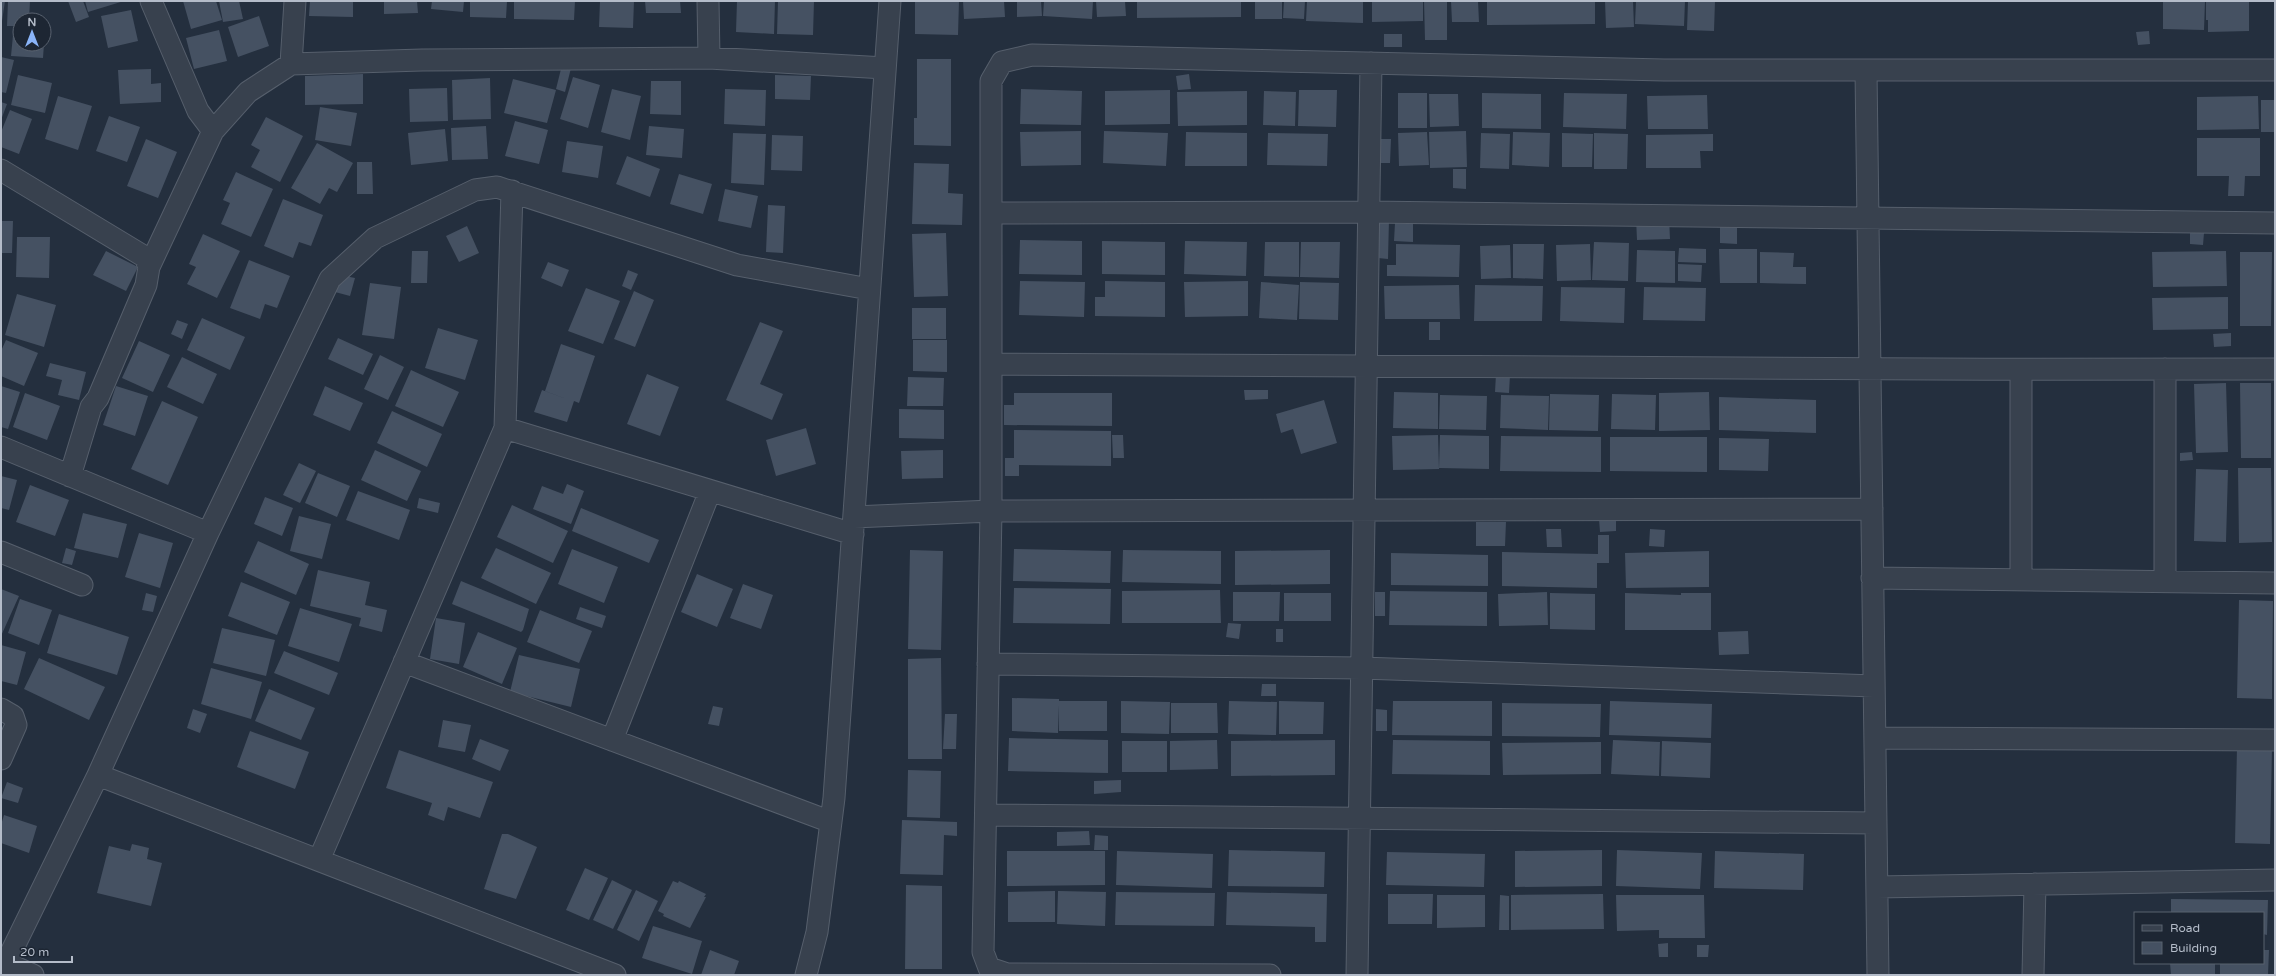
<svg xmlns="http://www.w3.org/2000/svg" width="2276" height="976" viewBox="0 0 2276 976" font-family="'Varela Round',sans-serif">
<rect width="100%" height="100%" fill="#242f3e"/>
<path fill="#455162" d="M1,1H5L2,21H1Z
M8,1H30L29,20H20V26H7Z
M68,1H83L89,17L76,22Z
M85,1H124L88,12Z
M183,1H216L222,20L191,29Z
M219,1H239L243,19L223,22Z
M310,1H353V17L309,16Z
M384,1H417L418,13L384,14Z
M432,1H464L463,12L431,9Z
M470,1H507L506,18L470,17Z
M514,1H575L574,20L514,19Z
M600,1H634L633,28L599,27Z
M645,1H680L681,13H646Z
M737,1H775L774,34L736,32Z
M778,1H814L813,35L777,34Z
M915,1H959L958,35L915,34Z
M963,1H1004L1005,17L964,19Z
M1017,1H1041L1042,16L1017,17Z
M1044,1H1093L1092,19L1043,16Z
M1096,1H1125L1126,16L1097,17Z
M1137,1H1241V17L1137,18Z
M1255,1H1282V19H1255Z
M1284,1H1305L1304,19L1283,18Z
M1307,1H1363V23L1306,21Z
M1372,1H1423V21L1372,22Z
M1424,1H1447V40H1425Z
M1451,1H1478L1479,22H1452Z
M1487,1H1595V24L1487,25Z
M1605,1H1633L1634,27L1606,28Z
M1636,1H1685L1684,26L1635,24Z
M1688,1H1715L1714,31L1687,30Z
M2163,1H2205L2204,30L2163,29Z
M2206,1H2249V31L2208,32V20H2206Z
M131,10L138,41L108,48L101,16Z
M259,16L269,46L238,57L228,27Z
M219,30L227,61L194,69L186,38Z
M2149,31L2150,44L2138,45L2136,32Z
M1384,34H1402V47H1384Z
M13,35H20V44H44L43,58L11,56Z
M1,57L14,60L6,93L1,92Z
M917,59H951V146L914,145V118H917Z
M562,65L571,68L565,92L556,89Z
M151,69V84L161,83V102L120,104L118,70Z
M363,74V104L305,105V76Z
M1189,74L1191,89L1178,90L1176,76Z
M18,75L52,83L45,113L11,105Z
M775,75L811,76L810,100L775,99Z
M573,77L600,85L588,128L560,119Z
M490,78L491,119L453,120L452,80Z
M513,79L556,90L547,123L504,113Z
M651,81H681V115L650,114Z
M447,88L448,121L410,122L409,89Z
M612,89L641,96L630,140L601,132Z
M725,89L766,90L765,126L724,124Z
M1021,89L1082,91L1081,125L1020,124Z
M1170,90V124L1105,125V91Z
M1299,90H1337L1336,127L1298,126Z
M1247,91V125L1178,126L1177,92Z
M1264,91L1296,92L1295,126L1263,125Z
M1398,93H1427V128H1398Z
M1482,93L1541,94V129L1482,128Z
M1564,93L1627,94L1626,129L1563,127Z
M1429,94H1458L1459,126L1430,127Z
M1707,95L1708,129H1648L1647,96Z
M58,96L92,106L78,150L45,139Z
M2258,96L2259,129L2197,130V97Z
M2261,100H2275V132H2261Z
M1,102L7,104L1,120Z
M320,107L357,113L351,146L315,140Z
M10,110L32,119L19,154L1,147V132Z
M109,116L140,127L127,162L96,151Z
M266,117L303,136L280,182L251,167L260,150L251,145Z
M515,121L548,130L539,164L505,156Z
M486,126L488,159L452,160L451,128Z
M649,126L684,129L682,158L646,155Z
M445,129L448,161L411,165L408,133Z
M1081,131V165L1021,166L1020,132Z
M1104,131L1168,133L1166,166L1103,163Z
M1466,131L1467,167L1430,168L1429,132Z
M1186,132L1247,133V166H1185Z
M1427,132L1429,165L1399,166L1398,133Z
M1513,132L1550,133L1549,167L1512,165Z
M733,133L766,134L764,185L731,183Z
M1268,133L1328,134L1327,166L1267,165Z
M1481,133L1510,134L1509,169L1480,168Z
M1562,133L1593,134L1592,167H1562Z
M1594,133L1628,134L1627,169H1594Z
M1713,134V151H1700L1701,168H1646V135Z
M772,135L803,136L802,171L771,170Z
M2197,138H2260V176H2245L2244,196H2228L2229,176H2197Z
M146,139L177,152L158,198L127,186Z
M1381,139H1391L1390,163H1380Z
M567,141L603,146L598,178L562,172Z
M317,143L353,163L337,192L329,188L320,204L291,188Z
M627,156L660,169L650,197L616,184Z
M357,162H372L373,194H357Z
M914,163L949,164L948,193L963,194L962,225L912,224Z
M1453,169H1466V189L1453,188Z
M236,172L273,189L251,237L221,224L230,203L223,200Z
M679,174L712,184L703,214L670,204Z
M725,189L758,196L751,228L718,221Z
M283,199L323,215L311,246L299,242L293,258L264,246Z
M768,205L785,206L783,253L766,252Z
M1669,217L1670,239L1637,240L1636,218Z
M1720,217H1737V244L1720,243Z
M1379,220H1389L1388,259L1378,258Z
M1,221H13L12,253H2V256Z
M1395,223L1413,224V242L1394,241Z
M467,226L479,253L459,262L446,236Z
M2190,232L2204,233L2203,245L2190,244Z
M946,233L948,296L914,297L912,234Z
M203,234L240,251L217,298L187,284L196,267L189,264Z
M17,237H50L49,278L16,277Z
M1020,240L1082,241V275L1019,274Z
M1102,241L1165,242V275L1102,274Z
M1185,241L1247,242L1246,276L1184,274Z
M1265,242H1299V277L1264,276Z
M1301,242H1340L1339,278L1300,277Z
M1594,242L1629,243L1628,281L1592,280Z
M1396,244L1460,245L1459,277L1387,276V265H1396Z
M1513,244H1544L1543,279L1513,278Z
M1590,244L1591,280L1557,281L1556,245Z
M1510,245L1511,278L1481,279L1480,246Z
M1679,248L1706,249V263L1678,262Z
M1719,249H1757V283H1720Z
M1637,250L1675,251V283L1636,282Z
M106,251L138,267L126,291L93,275Z
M412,251H428L427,283H411Z
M2226,251L2227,286L2153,287L2152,252Z
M1760,252L1794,253L1793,267H1806V284L1760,283Z
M2240,252H2272L2271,326H2240Z
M249,260L290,276L277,308L265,304L260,319L230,308Z
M548,262L569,270L562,287L541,278Z
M1678,264L1702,265L1701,282L1678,281Z
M628,270L638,274L631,290L622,286Z
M340,275L355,278L350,296L335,292Z
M1020,281L1085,282L1084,317L1019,315Z
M1105,281L1165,282V317L1095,316V297H1105Z
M1248,281V316L1185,317L1184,282Z
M1261,282L1299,285L1297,320L1259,318Z
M1300,282L1339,283L1338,320L1299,319Z
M370,283L401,287L394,339L362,335Z
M1459,285L1460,319H1385L1384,286Z
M1475,285L1543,286L1542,321H1474Z
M1561,287L1625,288L1624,323L1560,321Z
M1644,287L1706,288L1705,321L1643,320Z
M586,288L620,301L603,344L568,331Z
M634,291L654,300L635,347L614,339Z
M17,294L56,305L44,347L5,335Z
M2228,297V329L2153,330L2152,298Z
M912,308H946V339H912Z
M202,318L245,337L230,370L187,350Z
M177,320L188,324L182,339L171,334Z
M760,322L783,331L760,384L783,394L772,420L726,400Z
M1429,322H1440V340H1429Z
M438,328L478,340L465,380L425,368Z
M2231,333V346L2214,347L2213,334Z
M338,338L373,354L363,375L328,359Z
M6,340L38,353L24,386L1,376V351Z
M913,340H947V372L913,371Z
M139,341L170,355L153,392L122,378Z
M561,344L595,356L579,403L574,401L567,422L534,412L542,390L572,401L545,391Z
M380,355L404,367L388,400L364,389Z
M182,357L217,374L203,404L167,387Z
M50,363L86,372L79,400L58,395L62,380L46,376Z
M411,370L459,392L443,427L395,406Z
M647,374L679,387L660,436L627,424Z
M1496,374L1510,375L1509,393L1495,392Z
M908,377L944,378L943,406H907Z
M2226,383L2228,452L2196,453L2194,384Z
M2240,383H2271V458H2241Z
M1,386L20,392L8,429L1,427Z
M116,386L148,396L135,436L103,425Z
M325,386L363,403L350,431L313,415Z
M1244,390H1268V399L1245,400Z
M1394,392L1438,393V429L1393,428Z
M1709,392L1710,430L1659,431V393Z
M25,393L60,406L47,440L13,427Z
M1014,393H1112V426L1004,425V405H1014Z
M1550,394L1599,395L1598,431L1549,430Z
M1612,394L1656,395L1655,430L1611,429Z
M1440,395L1487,396L1486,430L1439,429Z
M1501,395L1549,396L1548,430L1500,428Z
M1719,397L1816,400V433L1719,430Z
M1324,400L1337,443L1301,454L1293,429L1281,433L1276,414Z
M162,401L198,417L168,485L131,469Z
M899,409L944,410V439L899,438Z
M392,411L442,434L427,467L377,443Z
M806,428L816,464L776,476L766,440Z
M1014,430L1111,431V466L1019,465V476H1005V458H1014Z
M1112,435H1123L1124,458H1113Z
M1438,435L1439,469L1393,470L1392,436Z
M1440,435L1489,436V469L1439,468Z
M1501,436L1601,437V472L1500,471Z
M1610,437H1707V472L1610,471Z
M1719,438L1769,439L1768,471L1719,470Z
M375,450L421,471L407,501L361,480Z
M943,450V478L902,479L901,451Z
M2192,452L2193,460L2180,461V453Z
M299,463L316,471L300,503L283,495Z
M2238,468H2271L2272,542L2239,543Z
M2196,469L2228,470L2226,542L2194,541Z
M318,473L350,486L337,517L305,503Z
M1,476L17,480L9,510L1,508Z
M567,484L584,491L571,524L533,509L542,486L563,494Z
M30,485L69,500L55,536L16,522Z
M358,491L410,510L399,540L346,520Z
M265,497L293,508L282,536L254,524Z
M419,498L440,503L438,513L417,508Z
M512,505L568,531L553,563L497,537Z
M581,508L659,540L649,563L572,531Z
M83,513L127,524L118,558L74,548Z
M299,516L331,524L322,559L290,551Z
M1616,518V531L1600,532L1599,519Z
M1476,522H1506L1505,546H1476Z
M1546,529H1561L1562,547H1547Z
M1650,529L1665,530L1664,547L1649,546Z
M139,533L173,543L160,588L125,577Z
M1598,535H1609V563H1597V588L1502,586V552L1598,554Z
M258,541L309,564L296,595L244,572Z
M66,548L76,551L72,565L62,563Z
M496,548L551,573L536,604L481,578Z
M572,549L618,567L604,603L558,584Z
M1014,549L1111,551L1110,583L1013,581Z
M910,550L943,551L941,650L908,649Z
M1123,550L1221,551V584L1122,582Z
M1330,550V584L1235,585V551Z
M1709,551V587L1626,588L1625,553Z
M1391,553L1488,555V586L1391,585Z
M318,570L370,582L365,605L387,610L382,632L359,626L361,618L310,606Z
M697,574L733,589L717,627L681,612Z
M461,581L529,609L523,630L521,632L452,604Z
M241,582L290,602L277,635L228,616Z
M743,584L773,595L761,629L730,618Z
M1014,588L1111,589L1110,624L1013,623Z
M1,589L19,596L1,636Z
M1220,590L1221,623H1122V591Z
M1390,591L1487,592V626L1389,625Z
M1233,592H1280L1279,621H1233Z
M1375,592H1385V616H1375Z
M1547,592L1548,625L1499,626L1498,594Z
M146,593L157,596L153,612L142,610Z
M1284,593H1331V621H1284Z
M1550,593L1595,594V630L1550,629Z
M1625,593L1681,595V593H1711V630H1625Z
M20,599L52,610L39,645L8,633Z
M2239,600L2273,601L2272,699L2237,698Z
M580,607L606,616L602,628L576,619Z
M300,608L352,624L339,662L288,646Z
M540,610L592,631L579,663L527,642Z
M59,614L129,637L117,675L47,653Z
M436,618L465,623L459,664L430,659Z
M1228,623L1241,624L1239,639L1226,637Z
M222,628L275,640L266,676L213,663Z
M1276,629H1283V642H1276Z
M1748,631L1749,654L1719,655L1718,632Z
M478,632L517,648L502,684L463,667Z
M1,645L26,652L17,685L1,681Z
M284,651L338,673L329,695L274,673Z
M519,655L580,669L571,707L510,692Z
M39,658L105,687L89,720L24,689Z
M941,658L942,759H908V659Z
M211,668L262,682L251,719L201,704Z
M1262,684H1276V696H1261Z
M269,689L315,708L301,740L255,721Z
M1012,698L1059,699V701H1107V731H1059V705L1058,733L1012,731Z
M1121,701L1170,702L1169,734L1121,733Z
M1229,701L1277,702L1276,735L1228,734Z
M1279,701L1324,702L1323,734H1279Z
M1393,701H1492V736L1392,735Z
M1610,701L1712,704L1711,738L1609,735Z
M1171,703H1217L1218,733H1171Z
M1502,703L1601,704L1600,737L1502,736Z
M713,706L723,708L719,726L708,724Z
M193,709L207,714L200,733L187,728Z
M1376,709L1387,710V731H1376Z
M945,714H957L956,749H943Z
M443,720L471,725L465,752L438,747Z
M250,731L309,752L295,789L237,767Z
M1009,738L1108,740V773L1008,771Z
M480,739L509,750L500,771L472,759Z
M1217,740L1218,769L1170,770V741Z
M1335,740V775L1231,776V741Z
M1393,740L1490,741V775L1392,774Z
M1613,740L1660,742L1659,776L1611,774Z
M1122,741H1167V772H1122Z
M1662,741L1711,743L1710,778L1661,776Z
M1601,742V774L1503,775L1502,743Z
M2237,747L2272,748L2270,844L2235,843Z
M399,750L493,782L480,818L448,807L444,821L428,815L432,803L386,788Z
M908,770L941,771L940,818L907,817Z
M1121,780V792L1094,794V781Z
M7,782L23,788L18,803L1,798Z
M4,815L37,826L29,853L1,843V825Z
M902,820L957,822V836L944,835L943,875L900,874Z
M1089,831L1090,845L1057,846V832Z
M502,834H508L537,847L516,899L484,889Z
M1095,835L1108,836V850H1094Z
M132,844L149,848L147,859L162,863L151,906L97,893L109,846L130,851Z
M1229,850L1325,852L1324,887L1228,886Z
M1602,850V886L1515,887V851Z
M1617,850L1702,853L1700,889L1616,886Z
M1007,851H1105V885L1007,886Z
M1117,851L1213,854L1212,888L1116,885Z
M1715,851L1804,854L1803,890L1714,888Z
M1387,852L1485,854L1484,887L1386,885Z
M585,868L608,878L589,920L566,910Z
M612,880L632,890L613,929L593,920Z
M673,881L678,883L679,881L706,894L704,897H706L690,928L663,916L664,914L658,911Z
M906,885L942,886V969H905Z
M636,890L658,901L639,941L617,930Z
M1055,891V922H1008V892Z
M1058,891L1106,892L1105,926L1057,924Z
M1116,892L1215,893L1214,926L1115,925Z
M1227,892L1327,894L1326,942H1315V927L1226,925Z
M1388,894H1433L1432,924H1388Z
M1603,894L1604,929L1511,930V895Z
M1437,895H1485V927L1437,928Z
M1500,895L1509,896V930H1499Z
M1616,895H1704L1705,938H1659V930L1617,931Z
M2171,899L2268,900L2267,935L2263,934V913H2171Z
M653,926L702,941L692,974L642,958Z
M1668,943V957H1659L1658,944Z
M1697,945H1709L1708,957H1697Z
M710,950L739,961L734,975H701Z
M2263,950H2269L2268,975H2220V963H2263Z
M2170,963H2215V975H2171Z"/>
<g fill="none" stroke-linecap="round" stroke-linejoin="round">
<g stroke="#565f6c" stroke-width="23">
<path id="minor" d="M151,1L198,111L213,131
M708,1L709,58
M291,64L295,1
M1866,71L1878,975
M1,170L145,257L149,267
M991,213L1369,212L2275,223
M991,364C1419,369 1847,370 2275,369
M2021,370V580
M505,428L853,534
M1,447L208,533
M70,476L91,407L98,398L146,285L149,267L213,131L248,92L291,64L422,60L709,58L885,68
M854,517L991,511L1872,509
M1,552L82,585
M1872,578L2275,583
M2165,581V369
M404,662L831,822
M988,664L1362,668L1874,686
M1,709L13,716L16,725L1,759
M1875,738L2275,740
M612,740L710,491
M98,775L615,975
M986,815L1876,823
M319,860L505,428L512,191
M1877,887L2275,880
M6,963L33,975
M1,973L98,775L208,533L330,279L375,238L475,190L497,187L737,265L869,289
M806,975L817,932L834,798L890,1
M1270,975L1007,974L989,968L983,952L991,511V81L1002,62L1032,55L1664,70H2275
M1357,975L1371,63
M2033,975L2035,884"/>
</g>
<use href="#minor" stroke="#38414e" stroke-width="21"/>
</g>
<rect width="2276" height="976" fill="none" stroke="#b4bcc9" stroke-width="4"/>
<rect x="2134" y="912" width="130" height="52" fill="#1d2633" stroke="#59626f"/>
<rect x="2142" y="925" width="20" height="6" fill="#38414e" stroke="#59626f"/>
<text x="2170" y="932" font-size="12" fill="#b4bcc9">Road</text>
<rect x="2142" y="942" width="20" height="12" fill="#455162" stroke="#59626f"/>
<text x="2170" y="952" font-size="12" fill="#b4bcc9">Building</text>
<g transform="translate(32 32)"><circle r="19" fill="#1d2633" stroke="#59626f"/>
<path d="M0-3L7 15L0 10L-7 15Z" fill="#8ab4f8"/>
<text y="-6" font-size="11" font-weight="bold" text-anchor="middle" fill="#b4bcc9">N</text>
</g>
<path d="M14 956v6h58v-6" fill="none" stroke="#b4bcc9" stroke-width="2"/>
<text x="20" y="956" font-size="12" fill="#b4bcc9" stroke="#1d2633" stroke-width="3" paint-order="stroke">20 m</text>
</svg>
